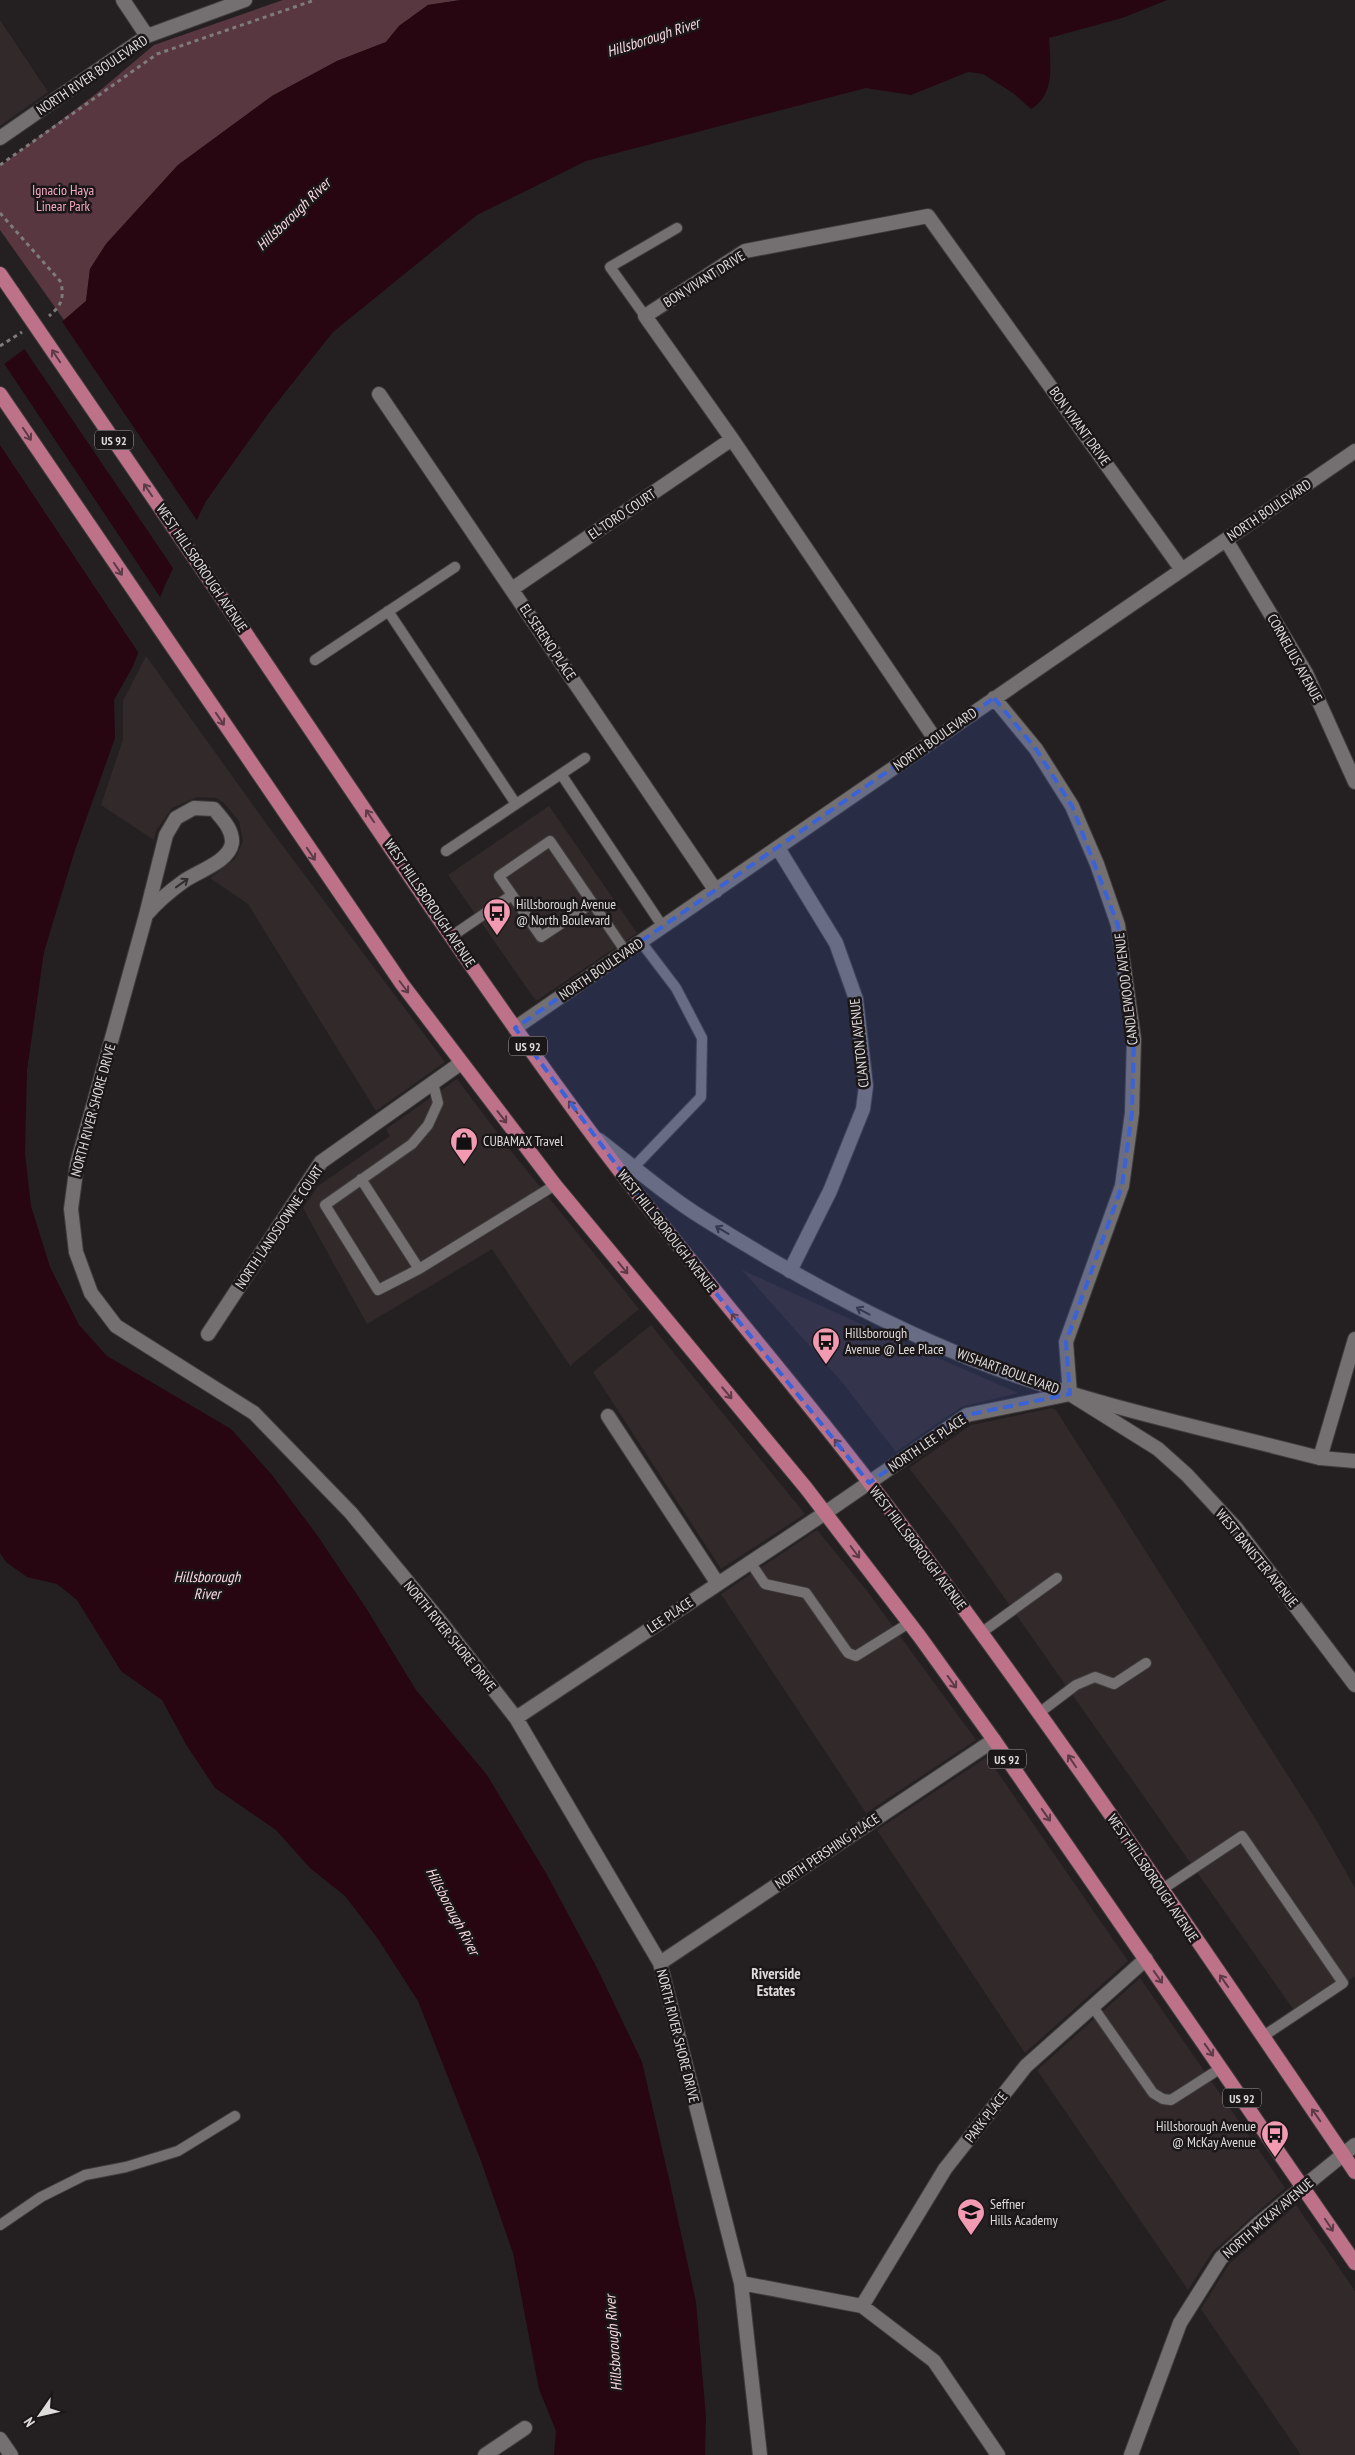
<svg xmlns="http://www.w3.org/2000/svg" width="1355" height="2455" viewBox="0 0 1355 2455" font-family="'PT Sans Narrow',sans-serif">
<rect width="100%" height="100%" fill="#242021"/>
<path fill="#32292b" d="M0,20L48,92L0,126Z
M146,656L273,833L445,1062L376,1111L248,904L210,878L235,859L243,841L239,821L223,802L216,798L197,797L172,808L156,831L154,840L101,805L123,740V701Z
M549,806L637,933L536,1001L448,875Z
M457,1079L511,1151L639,1309L572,1364L571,1367L492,1249L367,1324L303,1208L318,1186L390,1136L386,1129Z
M742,1270L874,1330L1018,1393L961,1407L896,1452L842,1382Z
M651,1325L805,1514L721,1569L593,1372Z
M1052,1408L1056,1410L1318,1823L1355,1888V1976L1298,2016L956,1529L909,1468L971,1425Z
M817,1530L867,1591L976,1740L866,1813L721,1594Z
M987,1757L1128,1961L1025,2053L877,1830Z
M1140,1978L1285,2188L1213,2251L1188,2290L1037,2070Z
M1296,2205L1355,2291V2455H1301L1201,2309L1229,2264Z"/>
<path fill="#583740" d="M283,0H461L428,5L399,26L386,42L337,61L272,96L178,165L106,244L90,269L86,301L64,320L0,230V166L97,93L154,45Z"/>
<path fill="#270511" d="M461,0H1167L1122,18L1049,38C1050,64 1056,94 1031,109L1013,93L983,74L968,72L911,95L866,88L586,161L477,215L333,332L268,414L206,501L165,585L133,666L114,700L115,738L74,853L44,952L27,1070L25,1153L31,1206L50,1267L79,1325L107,1356L231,1429L272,1475L317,1535L366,1608L416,1690L487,1775L546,1873L597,1968L642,2062L670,2183L696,2302L706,2417L705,2455H554L556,2431L539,2389L513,2253L481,2161L418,2001L378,1939L345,1896L310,1868L276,1830L215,1788L187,1746L162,1700L121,1671L77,1600L57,1584L27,1577L6,1562L0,1553V367L64,320L86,301L90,269L106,244L178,165L272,96L337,61L386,42L399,26L428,5Z"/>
<path fill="#242021" d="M61,320L198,522L175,571L23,347Z
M3,362L162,600L140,655L0,445V364Z"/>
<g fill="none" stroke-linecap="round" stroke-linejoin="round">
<g stroke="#3f3c3c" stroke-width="12">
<path id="service" d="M645,316L610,267L677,228
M388,611L516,804
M315,660L455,567
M561,774L663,927
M446,851L585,758
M592,903L541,937L499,876L550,841L626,952
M452,936L512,895
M433,1083L438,1103L428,1125L412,1144L325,1205L378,1290L419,1269L555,1185
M634,1167L701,1097L702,1038L676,988L641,942
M361,1179L419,1269
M750,1562L765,1584L806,1593L848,1653L856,1656L909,1623
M981,1633L1057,1578
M1039,1713L1076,1685L1095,1677L1114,1684L1146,1663
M1161,1890L1242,1836L1343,1983L1262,2037
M1093,2007L1153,2093L1163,2099L1171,2100L1221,2068
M0,2225L41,2197L85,2175L126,2167L178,2151L235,2116"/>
</g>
<g stroke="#3f3c3c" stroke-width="16">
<path id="minor" d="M123,0L147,36
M0,138L147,36L245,0
M379,394L716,891
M1226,540L1306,673L1355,782
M512,589L732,439
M994,698L1036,749L1072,806L1097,864L1118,925L1134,1039L1132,1113L1122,1186L1066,1342L1070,1394L1158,1449L1187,1475L1236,1528L1355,1685
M935,739L732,439L645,316L745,251L928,216L1182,570
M778,848L836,943L856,999L866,1086L863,1109L830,1191L790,1271
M146,915C157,902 170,891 184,881C198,871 229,862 232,843C233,829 222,819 214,809L194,808L176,818L166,835L146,915L77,1164L71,1209L76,1252L91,1293L116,1326L254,1413L351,1513L440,1621L516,1718L660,1963L741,2283L760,2455
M515,1028L1355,451
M208,1334L321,1162L461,1063
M608,1416L718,1584
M1320,1458L1355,1339
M516,1718L825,1513
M660,1963L994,1740
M741,2283L862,2306L934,2361L998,2455
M862,2306L945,2169L1026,2066L1146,1959
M0,2439L11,2455
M485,2455L525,2428
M1131,2455L1180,2323L1221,2258L1259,2223L1355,2145"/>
</g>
<g stroke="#3f3c3c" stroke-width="16">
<path id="tertiary" d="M599,1140C633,1166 665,1195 701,1217C788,1272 878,1322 974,1360C1085,1404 1204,1428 1320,1458L1355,1461
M825,1513L967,1415L1070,1394"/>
</g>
<g stroke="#3f3c3c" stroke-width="16">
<path id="primary" d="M0,274L13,293
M0,394L402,984L555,1185L806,1488L920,1637L994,1740L1355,2263
M215,588C340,772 462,959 594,1137C682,1255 780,1366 869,1482C1040,1706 1197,1939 1355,2172"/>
</g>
<path stroke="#7f7b7c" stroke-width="3" stroke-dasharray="4 4" stroke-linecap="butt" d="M0,165L157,54L315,0
M0,213L61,282C64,298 62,305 49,316
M0,346L22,332"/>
<use href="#service" stroke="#746f70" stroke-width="10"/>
<use href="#minor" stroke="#746f70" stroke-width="14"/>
<use href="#tertiary" stroke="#746f70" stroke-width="14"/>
<use href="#primary" stroke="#be728a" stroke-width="14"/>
<g stroke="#3f3c3c" stroke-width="16" stroke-linecap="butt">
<path id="primary-bridge" d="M13,293L215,588"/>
</g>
<use href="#primary-bridge" stroke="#be728a" stroke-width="14"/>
</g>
<defs><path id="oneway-shaft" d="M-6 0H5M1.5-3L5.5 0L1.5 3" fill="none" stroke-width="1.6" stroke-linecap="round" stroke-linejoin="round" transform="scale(1.25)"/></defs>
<g stroke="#5c3b46">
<use href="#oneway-shaft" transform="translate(56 356) rotate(-124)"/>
<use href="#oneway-shaft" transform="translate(27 434) rotate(56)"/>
<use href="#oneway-shaft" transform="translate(148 490) rotate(-124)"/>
<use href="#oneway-shaft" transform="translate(118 569) rotate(56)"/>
<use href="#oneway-shaft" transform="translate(220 719) rotate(56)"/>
<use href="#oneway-shaft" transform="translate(370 816) rotate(-124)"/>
<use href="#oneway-shaft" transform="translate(311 854) rotate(56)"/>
<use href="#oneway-shaft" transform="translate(404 987) rotate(53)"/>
<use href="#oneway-shaft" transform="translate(573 1107) rotate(-126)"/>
<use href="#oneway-shaft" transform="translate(502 1117) rotate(52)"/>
<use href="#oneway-shaft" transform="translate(623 1268) rotate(51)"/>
<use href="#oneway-shaft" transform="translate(736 1319) rotate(-129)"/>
<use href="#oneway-shaft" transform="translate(727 1393) rotate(50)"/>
<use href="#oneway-shaft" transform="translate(839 1445) rotate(-129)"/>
<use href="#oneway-shaft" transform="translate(855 1552) rotate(53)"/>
<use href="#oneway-shaft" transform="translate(952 1682) rotate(54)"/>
<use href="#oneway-shaft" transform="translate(1072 1761) rotate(-124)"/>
<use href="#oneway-shaft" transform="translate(1046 1815) rotate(55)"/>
<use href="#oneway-shaft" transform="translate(1158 1977) rotate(55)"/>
<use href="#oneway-shaft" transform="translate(1224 1981) rotate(-125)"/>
<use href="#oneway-shaft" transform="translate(1209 2050) rotate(55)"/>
<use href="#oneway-shaft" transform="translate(1316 2115) rotate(-125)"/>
<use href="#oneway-shaft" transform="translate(1329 2225) rotate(56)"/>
</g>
<g stroke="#312d2e">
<use href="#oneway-shaft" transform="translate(182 883) rotate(-36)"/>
<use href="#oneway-shaft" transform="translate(722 1230) rotate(-149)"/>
<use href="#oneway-shaft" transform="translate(863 1311) rotate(-152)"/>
</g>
<path fill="#3a63d8" fill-opacity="0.2" stroke="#3a63d8" stroke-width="4" stroke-dasharray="10 6" stroke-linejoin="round" d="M994,698L1036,749L1072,806L1118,925L1134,1039L1132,1113L1122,1186L1066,1342L1070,1394L967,1415L869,1483L657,1220L515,1028Z"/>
<defs>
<g id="bus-pin" transform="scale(1.4375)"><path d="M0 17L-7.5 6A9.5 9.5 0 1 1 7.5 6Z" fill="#f19ab2" stroke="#1b1718"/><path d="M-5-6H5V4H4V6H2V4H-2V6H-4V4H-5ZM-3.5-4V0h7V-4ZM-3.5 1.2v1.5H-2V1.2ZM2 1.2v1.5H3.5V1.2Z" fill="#111"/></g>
<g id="shop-pin" transform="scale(1.4375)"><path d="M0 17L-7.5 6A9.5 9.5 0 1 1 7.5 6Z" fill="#f19ab2" stroke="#1b1718"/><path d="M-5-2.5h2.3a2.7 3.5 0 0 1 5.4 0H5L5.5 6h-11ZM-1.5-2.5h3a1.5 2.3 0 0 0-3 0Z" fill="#111"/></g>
<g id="school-pin" transform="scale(1.4375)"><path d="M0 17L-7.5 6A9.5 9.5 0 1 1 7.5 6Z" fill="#f19ab2" stroke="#1b1718"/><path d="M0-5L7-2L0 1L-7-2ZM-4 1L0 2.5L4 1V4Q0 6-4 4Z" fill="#111"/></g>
</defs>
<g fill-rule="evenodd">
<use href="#bus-pin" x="497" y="912"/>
<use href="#shop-pin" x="464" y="1141"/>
<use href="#bus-pin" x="826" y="1341"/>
<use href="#bus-pin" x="1275" y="2134"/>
<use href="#school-pin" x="971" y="2212"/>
</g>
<g text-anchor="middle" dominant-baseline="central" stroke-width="5" stroke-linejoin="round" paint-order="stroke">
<g fill="#1b1718" stroke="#a4a0a0" stroke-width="1">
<rect x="95" y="430.5" width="38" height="19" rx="4"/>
<rect x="509" y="1036.5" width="38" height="19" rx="4"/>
<rect x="988" y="1749.5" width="38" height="19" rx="4"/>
<rect x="1223" y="2088.5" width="38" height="19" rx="4"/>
</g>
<g font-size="12" font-weight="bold" fill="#dedbdb">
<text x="114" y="440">US 92</text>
<text x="528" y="1046">US 92</text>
<text x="1007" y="1759">US 92</text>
<text x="1242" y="2098">US 92</text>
</g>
<g font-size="14" fill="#dedbdb" stroke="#1b1718">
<text transform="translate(92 75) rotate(-34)">NORTH RIVER BOULEVARD</text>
<text transform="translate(704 279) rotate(-32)">BON VIVANT DRIVE</text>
<text transform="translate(1080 426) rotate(54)">BON VIVANT DRIVE</text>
<text transform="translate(1269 510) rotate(-34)">NORTH BOULEVARD</text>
<text transform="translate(622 514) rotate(-34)">EL TORO COURT</text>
<text transform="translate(202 568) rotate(56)">WEST HILLSBOROUGH AVENUE</text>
<text transform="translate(548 642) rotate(56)">EL SERENO PLACE</text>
<text transform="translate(1295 658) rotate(61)">CORNELIUS AVENUE</text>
<text transform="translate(935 739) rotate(-35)">NORTH BOULEVARD</text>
<text transform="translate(430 903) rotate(56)">WEST HILLSBOROUGH AVENUE</text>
<text transform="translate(601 969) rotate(-34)">NORTH BOULEVARD</text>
<text transform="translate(1126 989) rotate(-97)">CANDLEWOOD AVENUE</text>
<text transform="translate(859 1043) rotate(-96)">CLANTON AVENUE</text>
<text transform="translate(93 1110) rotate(-75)">NORTH RIVER SHORE DRIVE</text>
<text transform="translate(279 1227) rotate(-56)">NORTH LANDSDOWNE COURT</text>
<text transform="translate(667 1231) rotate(52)">WEST HILLSBOROUGH AVENUE</text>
<text transform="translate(1008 1371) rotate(20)">WISHART BOULEVARD</text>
<text transform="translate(927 1443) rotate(-34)">NORTH LEE PLACE</text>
<text transform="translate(918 1548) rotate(53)">WEST HILLSBOROUGH AVENUE</text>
<text transform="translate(1257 1558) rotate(51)">WEST BANISTER AVENUE</text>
<text transform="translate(670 1615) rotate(-34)">LEE PLACE</text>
<text transform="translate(450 1636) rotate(51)">NORTH RIVER SHORE DRIVE</text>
<text transform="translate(827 1851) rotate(-34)">NORTH PERSHING PLACE</text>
<text transform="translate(1153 1878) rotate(56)">WEST HILLSBOROUGH AVENUE</text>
<text transform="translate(678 2036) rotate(76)">NORTH RIVER SHORE DRIVE</text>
<text transform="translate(986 2117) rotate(-52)">PARK PLACE</text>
<text transform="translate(1268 2218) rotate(-41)">NORTH MCKAY AVENUE</text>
</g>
<g font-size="14" fill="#f6acc0" stroke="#1b1718">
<text x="63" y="190">Ignacio Haya<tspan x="63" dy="16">Linear Park</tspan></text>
</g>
<g font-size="14" fill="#dedbdb" stroke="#1b1718" text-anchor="start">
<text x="516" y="904">Hillsborough Avenue<tspan x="516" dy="16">@ North Boulevard</tspan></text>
<text x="483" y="1141">CUBAMAX Travel</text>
<text x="845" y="1333">Hillsborough<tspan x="845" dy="16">Avenue @ Lee Place</tspan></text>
<text x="1256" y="2126" text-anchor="end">Hillsborough Avenue<tspan x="1256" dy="16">@ McKay Avenue</tspan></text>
<text x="990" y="2204">Seffner<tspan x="990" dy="16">Hills Academy</tspan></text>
</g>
<g font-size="15" font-style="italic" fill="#f7d8df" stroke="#1b1718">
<text transform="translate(653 37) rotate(-18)">Hillsborough River</text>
<text transform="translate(293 214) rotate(-44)">Hillsborough River</text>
<text x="207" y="1576">Hillsborough<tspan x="207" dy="17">River</tspan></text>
<text transform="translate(453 1911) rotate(62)">Hillsborough River</text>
<text transform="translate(613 2343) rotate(-94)">Hillsborough River</text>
</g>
<g font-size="15" font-weight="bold" fill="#dedbdb" stroke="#1b1718">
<text x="776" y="1973">Riverside<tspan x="776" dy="17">Estates</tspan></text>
</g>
</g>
<g transform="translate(40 2415) rotate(236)" stroke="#1b1718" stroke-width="4" paint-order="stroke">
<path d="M0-4L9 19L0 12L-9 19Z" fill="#dedbdb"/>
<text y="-8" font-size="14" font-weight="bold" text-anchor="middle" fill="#dedbdb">N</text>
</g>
</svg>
